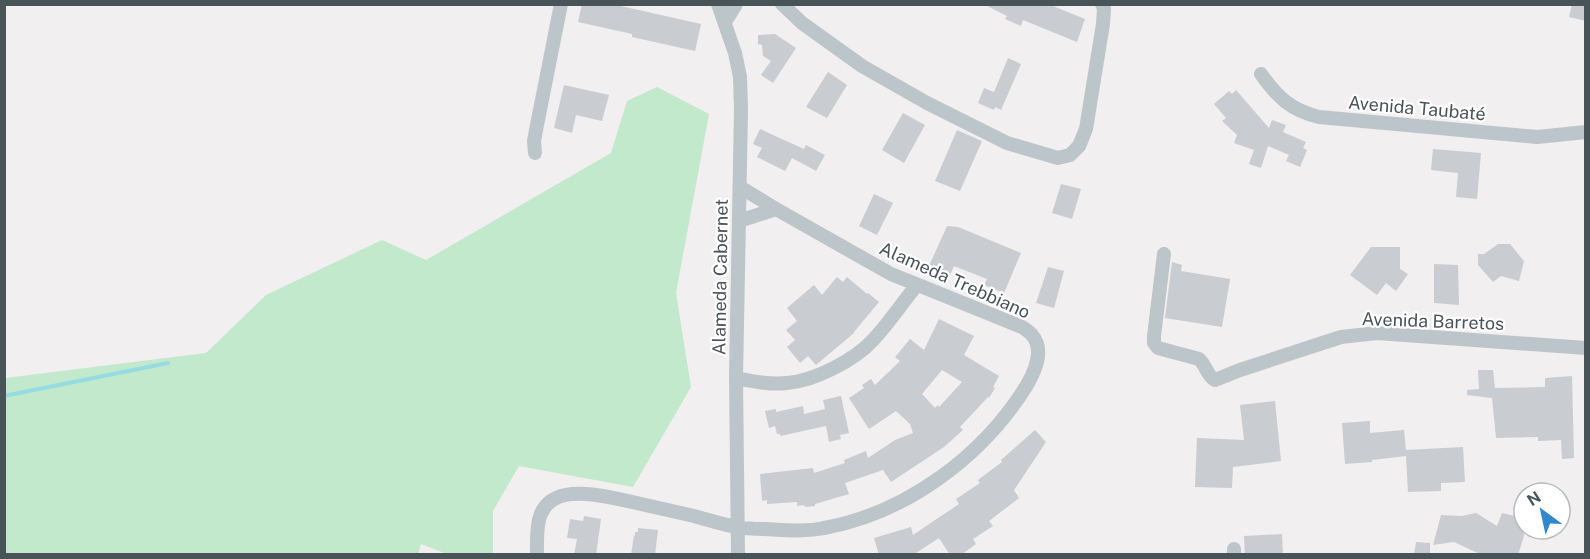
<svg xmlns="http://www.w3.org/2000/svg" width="1590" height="559" viewBox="0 0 1590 559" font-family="'Public Sans',sans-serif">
<rect width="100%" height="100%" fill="#f1efef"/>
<path fill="#c2e9cb" d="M657,87L709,114L676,293L691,387L633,487L519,466L493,511V554H447L421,544L418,554H5V378L206,353L266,295L382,240L426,260L611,153L627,101Z"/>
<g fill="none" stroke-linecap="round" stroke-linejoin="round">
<path stroke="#94dce1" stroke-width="4" d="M4,396L168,363"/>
</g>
<path fill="#c9ccd0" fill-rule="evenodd" d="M582,4H612L701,24L695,51L632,37V34L578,22Z
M983,4H1048L1085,19L1077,42L1023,20L1021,26L1005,19L1007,16Z
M1572,4H1586V21L1569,17Z
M775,34L796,48L773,83L761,75L771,61L763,56L762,45L758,44V35Z
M1008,58L1021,64L1001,110L995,107L994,110L978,103L984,88L994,92Z
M828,72L847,85L827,118L806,107Z
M564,85L609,95L602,121L576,115L572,133L554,128Z
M1236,90L1269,128L1272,120L1286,125L1283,132L1306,142L1303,148L1307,150L1300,167L1286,161L1289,155L1268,146L1261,168L1249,164L1254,150L1234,143L1237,135L1222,121L1226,118L1214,104L1229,91L1232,94Z
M903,113L925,125L904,163L882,150Z
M760,129L804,149L806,145L825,155L816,171L792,158L785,171L757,157L762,148L753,144Z
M957,130L982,141L960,191L935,181Z
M1433,149L1481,153L1477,199L1456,197L1458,173L1431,170Z
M1061,184L1081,189L1072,219L1052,213Z
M874,194L893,203L877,235L859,226Z
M947,226L958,227L1021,253L1004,293L984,285L987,279L954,266L950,275L929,266Z
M1498,244H1510L1524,261L1519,281L1501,276L1493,282L1478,265V254H1484Z
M1371,247H1400V269L1408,274L1396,291L1386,283L1377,295L1350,275Z
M1172,262L1182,265L1181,271L1230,279L1222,327L1165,318Z
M1434,264L1458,265L1459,305L1434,303Z
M1048,267L1064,271L1054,308L1036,303Z
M837,277L843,282L847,277L867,294L868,293L879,302L854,332V333L816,365L808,356L800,363L787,347L795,340L786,330L797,321L787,308L814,285L822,295Z
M939,319L974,336L964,355L999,376L993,387L995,388L989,398L988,397L960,427L963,430L944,447L891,482L883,470L845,483L849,494L815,504V506L805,507L804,505L797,506V502L767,504V500L762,501L760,474L813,468L814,473L845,463L844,460L866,451L868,458L895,440L913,433L910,424L896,411L869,429L849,398L864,388L862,385L871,379L875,385L900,361L895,357L910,339L924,350ZM942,370L962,382L939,407L938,405L935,408L922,394Z
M1478,370H1493L1495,388L1545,387V378L1572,376L1574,458L1562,459L1561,440L1538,441V437L1496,438L1492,398L1467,395V390L1479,389Z
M841,396L849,433L840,435L841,439L829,442L826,426L780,436V434H777L775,426L769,428L765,411L776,409V412L803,406L804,414L825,409L823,400Z
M1275,401L1281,461L1233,467L1232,488L1195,487L1197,438L1244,440L1240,405Z
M1370,421V433L1404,430L1406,450L1463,447L1465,482L1441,483V491L1408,492L1406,456L1372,460V462L1345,464L1342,423Z
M1035,430L1046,442L1014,490L1019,498L989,521L993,526L973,539L976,544L961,555H950L939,538L916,553L911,555H879L874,538L911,527L913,535L959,504L956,499L980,483L978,480L1002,462L1001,460Z
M1476,513L1497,526L1502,513L1523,518L1524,536L1518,555H1482L1454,542L1433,545L1441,515L1462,516Z
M584,516L601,519L596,555H574L577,539L567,538L570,519L583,521Z
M638,528L658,530L655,555H631L634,535L635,536V532H638Z
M1282,534L1283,555H1245L1244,536Z
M1416,542L1430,543V555H1414Z"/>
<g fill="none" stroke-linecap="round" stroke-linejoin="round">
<path stroke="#bcc5c9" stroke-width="14" d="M718,4L735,53L740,77L741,109L736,378L738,554
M782,4L802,23L862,66L927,103L1007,143L1058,158L1070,155L1079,146L1086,129L1103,24L1104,9L1102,4
M725,22L736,4
M1261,74C1278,98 1291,110 1319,117L1537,137L1586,132
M535,153L534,141L537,125L561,4
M739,221L776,209
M1164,254L1154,336V343L1158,348L1199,359C1206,365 1207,376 1215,380L1240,370L1341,337L1377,333L1586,348
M736,378C752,381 769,385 787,383C814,381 855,360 873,340C889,323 902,303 917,285
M1234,549V554
M537,554C537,530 534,502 565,495C585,491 608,497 628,501C650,506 672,511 694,516C709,520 723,525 738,527C747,529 756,529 765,529C785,530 805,532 824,528C907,513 983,456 1027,385C1035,371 1045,350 1032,335C1030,332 1025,329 1022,327L891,274L776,209L740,187"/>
</g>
<g text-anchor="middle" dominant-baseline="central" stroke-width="4.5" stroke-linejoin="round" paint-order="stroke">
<g font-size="18" fill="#495459" stroke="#fff">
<text transform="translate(1417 108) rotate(5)">Avenida Taubaté</text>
<text transform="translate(720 277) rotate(-89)">Alameda Cabernet</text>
<text transform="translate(955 280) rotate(24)">Alameda Trebbiano</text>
<text transform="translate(1433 321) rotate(2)">Avenida Barretos</text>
</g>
</g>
<rect width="1590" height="559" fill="none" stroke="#495459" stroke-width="12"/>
<g transform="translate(1542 511) rotate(327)"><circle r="28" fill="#ffffff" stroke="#b6bbbd" stroke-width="1.5"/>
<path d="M0-4.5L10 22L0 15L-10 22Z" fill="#2f89cb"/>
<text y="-9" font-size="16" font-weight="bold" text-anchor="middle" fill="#495459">N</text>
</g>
</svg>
